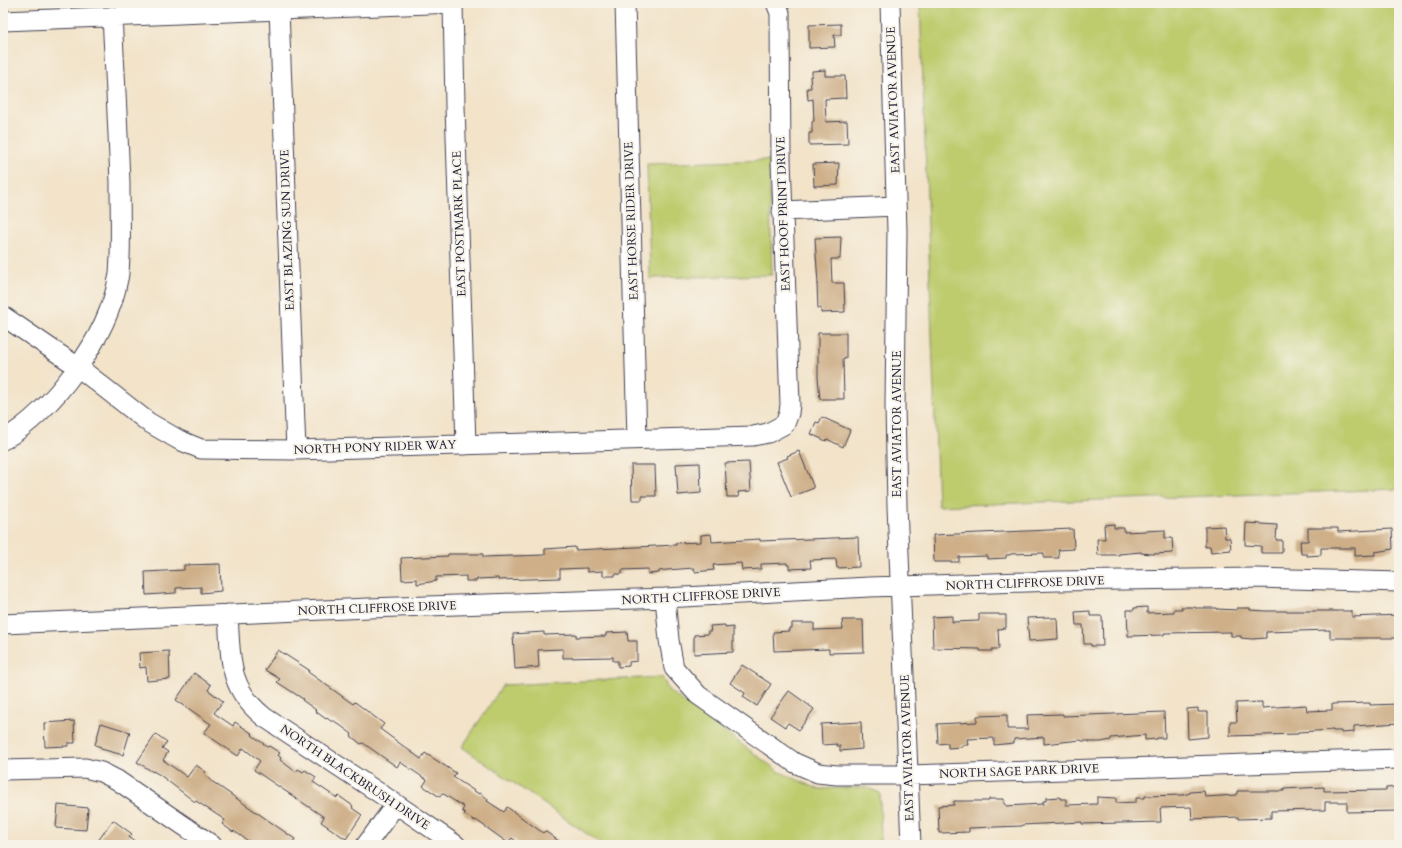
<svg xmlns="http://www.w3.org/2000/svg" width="1402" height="848" viewBox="0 0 1402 848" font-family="Cardo,serif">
<rect width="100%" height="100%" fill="#f7f3e8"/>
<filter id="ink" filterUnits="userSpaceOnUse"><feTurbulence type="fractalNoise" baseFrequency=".025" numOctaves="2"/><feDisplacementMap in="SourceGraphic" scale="8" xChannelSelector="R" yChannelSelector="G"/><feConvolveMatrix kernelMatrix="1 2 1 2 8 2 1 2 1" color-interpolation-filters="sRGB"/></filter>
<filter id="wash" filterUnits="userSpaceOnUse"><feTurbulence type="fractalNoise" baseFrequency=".012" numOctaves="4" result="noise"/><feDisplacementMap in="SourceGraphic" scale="16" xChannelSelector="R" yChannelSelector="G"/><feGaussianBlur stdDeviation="0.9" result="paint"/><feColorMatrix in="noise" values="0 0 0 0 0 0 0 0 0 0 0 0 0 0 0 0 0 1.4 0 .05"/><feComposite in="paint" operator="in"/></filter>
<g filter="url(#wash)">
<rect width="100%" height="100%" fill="#f2e3c9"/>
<path fill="#becc6e" stroke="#707754" d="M920,3H1399V489L938,506Z
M769,160L772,275L650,278L647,164Z
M662,677L669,691L778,771L818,789L866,787L880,793L881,845H603L462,747L503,685Z"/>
<g id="blocks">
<path fill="#ceaf88" d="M841,24V35H834L835,47L809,48V25Z
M825,70V76H845L846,98L825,99L826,122L847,121L848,144L809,145V133H812V122L814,121L813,99L808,100L807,88H811L810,76H812V71Z
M839,163L838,185L814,186L813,164Z
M841,237L840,259H831L832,283H844L845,312L821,313V308H818L817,284H818L815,238Z
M818,333H846V358H843L844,399H820L818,377Z
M822,417L850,430L843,447L827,439L826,441L811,434L816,422L819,423Z
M799,451L814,488L791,497L777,462L788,458L787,456Z
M749,462L751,491L738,492L739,497H727L725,463Z
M700,463L701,493L678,495L676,464Z
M631,465H655L656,496H642V500H632Z
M1246,523L1277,525L1276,540H1282V553H1261V546L1245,545Z
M1114,524V528H1124V532L1165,530V538H1172L1173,553L1152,554L1141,553V552L1119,554V555H1098L1097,539H1105L1104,525Z
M1224,526L1225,538H1230L1231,550L1211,552L1210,546L1205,547V527Z
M1308,528H1338V532L1392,529L1393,549L1375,552V555L1355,556V548H1321V555L1307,556V554H1301L1300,541H1308Z
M1073,529L1074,549L1058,550L1059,558H1044V553L1010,554V555H1006V558L987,559V556L959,557V562H934L933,535Z
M711,534L712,542L760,539V541L858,537L859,567L837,568L836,559L810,560L811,568L789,569V565H787V563L761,564V569L742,570L741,563L713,565L714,570L695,572L694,568L667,570L659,571V573L648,574V569L622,570V574H615V576H603V571L587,572V568L560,569V578L498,580V578L477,579V581H466V576L436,577V581L417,584V579L402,580L401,558L448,556V554H483V557L545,555V549L575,547V550L676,545V543L701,542V535Z
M220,564L221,591L201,593V587L176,588V593L146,595L145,572L184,570V565Z
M1147,607V613L1174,612V609H1182L1181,607H1195V608H1217V609L1237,610V608H1250V610L1266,611H1352V617L1399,615V638H1330V630L1266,632V638L1252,639L1241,638V636H1231V632L1164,633V635L1128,636L1127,610H1134V608Z
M1090,611V616H1102L1103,646H1091V644H1084L1083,625H1076L1075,612Z
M979,614H999V615H1006V628L998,629L999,649H992V651H980V649L933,648L932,617L952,616V622L979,621Z
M1050,617V618H1057L1058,639L1029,641L1027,618Z
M842,620H863L864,652L829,653V649L774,651L773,632L789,631V628H792V623H814V630L843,629Z
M725,625V628L733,627V652L694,654V635L708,634V631H711L710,626Z
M544,632V635L576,634V637L606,636V633L627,632L628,641H637V661L629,662V666L618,667V661H613V657L563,658V649L538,650L539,667L515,669L513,634Z
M278,650L309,670L308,672L353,704L355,702L384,724L380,729L421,759L425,753L456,773L453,777L479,794L480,793L488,799L487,801L504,812L507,807L543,833L545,831L564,845H521L512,838L508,843L476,820L475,821L464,814L465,813L462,811L464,807L442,793L440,797L423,786L427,780L400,762L397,767L363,743L361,744L351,736L352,734L333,720L332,722L327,718L326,719L315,711L316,710L302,700L303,699L277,682L280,679L265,670Z
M169,651L170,679L147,681L146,667L140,668L139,653Z
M742,665L771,684L757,706L743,697L745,693L730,683Z
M194,673L211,685L208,690L223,701L214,713L233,726L235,722L253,734L252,735L268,747L269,746L280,753L278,755L281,758L280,760L296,772L298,769L303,772L305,770L316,777L313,782L337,798L339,796L353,806L352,808L362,815L346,839L321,822L324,817L254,770L260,761L243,748L238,756L204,733L211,724L176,700Z
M789,691L814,709L799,730L788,723L785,727L770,717Z
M1262,702V708L1306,705L1307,711L1332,710V704L1370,703V705L1399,704V723L1354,726V732L1341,733V731H1333V730L1298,732V734L1230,736V722H1237L1236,703Z
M1198,708V712H1208V737L1188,739L1187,709Z
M1164,712L1165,738H1157V739L1145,740V735L1111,738V740L1101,742H1089V741H1082L1081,740L1044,744V737L1014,739V743L994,745V738L967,739L968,745H962V747L948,748V743L938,744L937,724L977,722V716L1007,715V729H1028L1027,715L1063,714V716Z
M74,721L75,743H68V746L45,747L44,723Z
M861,722L862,749L840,751V746H837V744L822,745L821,724Z
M101,723L130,732L123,755L101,749V747L95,745Z
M156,734L167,742L162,748L168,752L163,760L187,777L196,765L206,772L204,774L211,780H210L295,839L291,845H254L234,831L233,832L222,824L225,820L196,801L195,802L160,775L153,771V772L137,762Z
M1324,787V791L1386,790V788L1399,787V811L1347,812V802H1325V810L1271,811V818L1238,819V817L1192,819L1191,807L1160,808L1161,822L1082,824V822L1022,825V826L969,828V832L939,833L938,806L954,805V801H989V799H1004V804H1006V806L1043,804V801H1046V798L1060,797V799H1066V805L1097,804V797L1116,798V803L1136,802V798H1145V796L1183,795L1190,793V792L1204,791L1205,797L1237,795V791H1284V789Z
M58,805L88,808L86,830L56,828Z
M113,820L132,834L129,837L140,845H95Z"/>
</g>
</g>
<g filter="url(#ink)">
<use href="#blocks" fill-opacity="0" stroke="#413f50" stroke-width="1"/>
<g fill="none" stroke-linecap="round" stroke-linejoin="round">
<g stroke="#413f50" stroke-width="21">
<path id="minor" d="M453,3L455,106L466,445
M625,3L637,439
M890,3L897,231L895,405L897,506L911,845
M279,10L296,450
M3,21L454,3
M782,211L896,206
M3,316L78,367L148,422L179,440L201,449L296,450L753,436L768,433L785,424L789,413L790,404L781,160L780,22V13L776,3
M3,440C53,411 108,337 118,279C120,272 119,265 120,258C121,233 120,208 120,183C118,127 115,72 112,16
M665,598L669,640L674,668L698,695L795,763L818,773L837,775H909L1399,759
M228,614C231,658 227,687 264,717L396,804L456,845
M3,624L369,608L665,598L869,587L1057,581L1255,578L1399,582
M3,770L85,768L101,772L117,780L212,845
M366,845L396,804"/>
</g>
<use href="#minor" stroke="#fff" stroke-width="19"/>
</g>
</g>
<g text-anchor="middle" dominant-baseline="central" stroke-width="4" stroke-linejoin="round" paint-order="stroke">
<g font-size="12" fill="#22223b" stroke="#f7f3e8">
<text transform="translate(893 100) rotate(-92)">EAST AVIATOR AVENUE</text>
<text transform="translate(783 214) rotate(-92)">EAST HOOF PRINT DRIVE</text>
<text transform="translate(631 221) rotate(-92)">EAST HORSE RIDER DRIVE</text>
<text transform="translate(459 224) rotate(-92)">EAST POSTMARK PLACE</text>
<text transform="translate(287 230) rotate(-92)">EAST BLAZING SUN DRIVE</text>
<text transform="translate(897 424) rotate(-90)">EAST AVIATOR AVENUE</text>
<text transform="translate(375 447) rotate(-2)">NORTH PONY RIDER WAY</text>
<text transform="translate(1025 583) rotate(-2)">NORTH CLIFFROSE DRIVE</text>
<text transform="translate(701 596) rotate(-3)">NORTH CLIFFROSE DRIVE</text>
<text transform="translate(377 608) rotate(-2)">NORTH CLIFFROSE DRIVE</text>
<text transform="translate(907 748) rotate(-92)">EAST AVIATOR AVENUE</text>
<text transform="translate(1019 771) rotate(-2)">NORTH SAGE PARK DRIVE</text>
<text transform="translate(355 777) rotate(34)">NORTH BLACKBRUSH DRIVE</text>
</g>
</g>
<rect width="1402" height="848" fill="none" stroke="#f7f3e8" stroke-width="16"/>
</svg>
